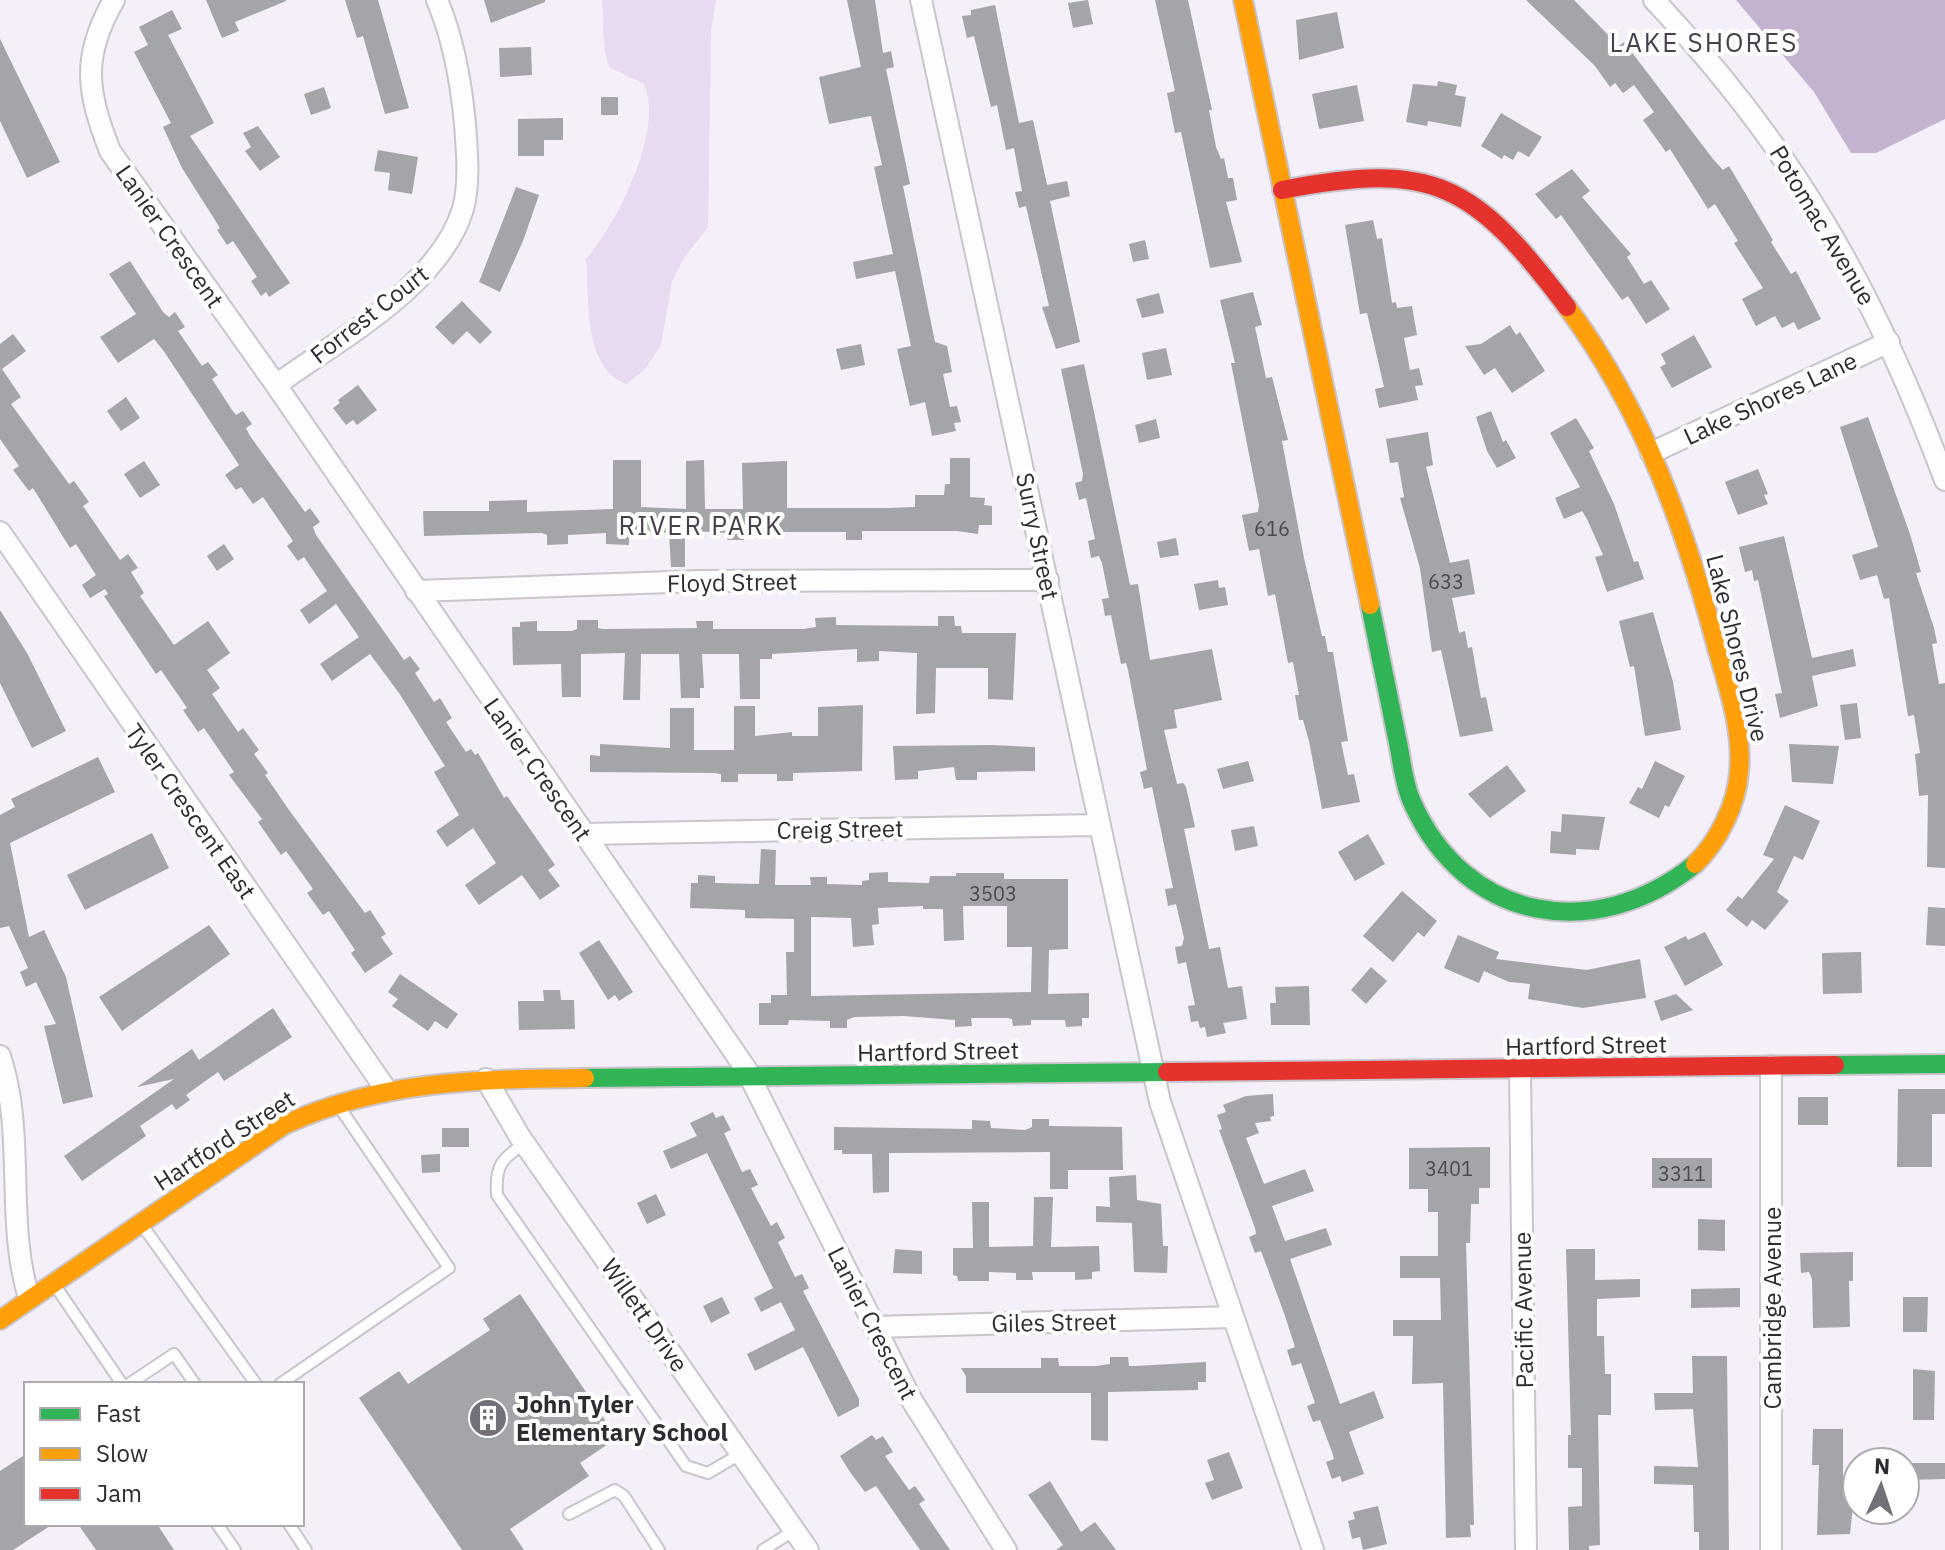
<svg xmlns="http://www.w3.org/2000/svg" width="1945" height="1550" viewBox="0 0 1945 1550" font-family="'IBM Plex Sans',sans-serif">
<rect width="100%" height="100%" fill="#f4eff8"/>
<path fill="#e8daf1" d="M602,0H716L711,31L708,227L684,258L672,281L661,345L646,368L627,384C582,368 590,299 586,259C617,224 665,129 644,84L609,67C602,47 604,21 602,0Z"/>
<path fill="#c4b3ce" d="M1736,0H1945V119L1876,153H1851L1814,92Z"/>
<path fill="#a3a5a8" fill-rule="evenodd" d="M206,0H286V1L235,22L239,31L222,38Z
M345,0H378L409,108L385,114L363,36L357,38Z
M484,0H545V2L491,23Z
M847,0H875L883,53L891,51L894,67L886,69L910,184L903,186L935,342L947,346L952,372L943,374L950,407L957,406L961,422L954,423L956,431L932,436L925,402L910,406L897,349L911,346L895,271L856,279L853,262L893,254L874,167L882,165L871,116L829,124L819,77L861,67Z
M1088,0L1093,24L1073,28L1068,3Z
M1155,0H1188L1212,110H1209L1216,147L1221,159L1224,158L1228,178H1233L1237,200L1226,202L1242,262L1210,268L1181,132L1175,133L1167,93L1175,91Z
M1526,0H1574L1619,46L1624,42L1713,159L1723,170L1729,166L1773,240L1771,242L1791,274L1796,271L1821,319L1798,330L1794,322L1782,328L1775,316L1756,326L1742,299L1763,288L1734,243L1738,241L1715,204L1708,209L1670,149L1666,152L1643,120L1654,112L1634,85L1623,93L1615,83L1610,87L1595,66Z
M995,5L1019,123L1033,120L1047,185L1067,181L1070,196L1050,201L1080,342L1056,349L1042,307L1049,306L1026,206L1019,208L1015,192L1022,191L1014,148L1006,150L997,105L991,107L974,36L967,38L962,16L971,15V10Z
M172,10L182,29L168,35L214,123L190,136L290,283L269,297L266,292L261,296L251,281L257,277L233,241L227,245L217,230L220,228L182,168L163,127L171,123L134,52L148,45L139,27Z
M1337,12L1344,48L1299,60L1296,20Z
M0,39L60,162L27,178L0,121Z
M531,47L532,75L500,77L499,48Z
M1438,81L1457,85L1455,95L1466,97L1461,127L1428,121L1427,126L1406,122L1413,84L1437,86Z
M1357,85L1364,121L1319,129L1312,94Z
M324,87L331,108L311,115L304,94Z
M601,97H618V115H601Z
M1501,113L1542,137L1529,157L1518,151L1513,160L1504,155L1502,159L1481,146Z
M563,118V140H544V156H518V119Z
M258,126L280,157L260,171L245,151L251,147L243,133Z
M378,150L418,157L412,194L388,190L390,173L374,171Z
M1572,169L1590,191L1582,197L1631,254L1627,257L1644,284L1651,280L1670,309L1646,324L1628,296L1622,300L1561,215L1556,219L1535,194Z
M516,187L539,195L523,241L500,292L479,282Z
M1373,220L1377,239L1382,238L1392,303L1396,302L1397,308L1412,306L1417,335L1404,338L1410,370L1419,368L1423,385L1415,386L1418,400L1379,408L1375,389L1384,387L1367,313L1360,314L1345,225Z
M1145,240L1149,259L1133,262L1129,244Z
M130,261L163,312L169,317L175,312L185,327L178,331L202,366L208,362L218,375L212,379L232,410L236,415L243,411L252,424L246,428L250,436L305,512L310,508L320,522L313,527L316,535L404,660L410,656L420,669L415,673L434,702L440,698L452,718L446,722L466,752L471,749L475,755L478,753L504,798L507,796L555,865L548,870L560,886L540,900L522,875L479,905L465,885L496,863L473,828L447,847L436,831L459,815L434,772L445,766L399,693L370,654L332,681L320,664L359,637L336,604L309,624L300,610L327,591L304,557L298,561L287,546L293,541L263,497L253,504L241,487L236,490L225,475L239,465L163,350L154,339L118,363L100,337L136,314L109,274Z
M1253,292L1262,325L1255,327L1266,378L1272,377L1288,440L1282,441L1304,558L1322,636H1325L1328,652H1333L1348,741L1341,742L1348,775L1354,774L1360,802L1322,809L1309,741L1303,720H1299L1295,695H1299L1293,662L1288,663L1275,594L1268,596L1259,549L1249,551L1242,515L1258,512L1259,505L1231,363H1235L1220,300Z
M1159,293L1164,313L1142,318L1136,299Z
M462,301L492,332L480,344L467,331L453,345L435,327Z
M1510,325L1516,335L1520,332L1545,371L1512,393L1495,368L1484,375L1465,346L1481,344Z
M13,334L26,351L2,369L21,397L11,404L69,484L74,481L89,502L83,506L120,560L128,554L138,568L131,572L144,593L140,596L174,645L208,621L230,653L207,670L220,688L212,694L238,732L243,728L259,750L254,754L268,773L265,775L289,810L365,913L370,910L386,934L381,937L393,954L365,973L351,953L355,950L329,911L323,915L307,893L313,889L286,851L281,855L258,822L262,819L229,775L234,772L204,728L198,732L183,710L187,708L161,670L156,674L104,596L108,594L105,589L90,598L82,585L96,575L76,544L70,548L33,488L29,491L13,470L19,466L0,439V344Z
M1694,335L1712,367L1672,388L1660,367L1666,364L1661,354Z
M861,344L865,365L841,370L836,349Z
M1166,348L1172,375L1147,380L1142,353Z
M1084,364L1130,585L1138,584L1150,660L1212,649L1222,700L1174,710L1177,728L1164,730L1177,784L1183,783L1186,787L1195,827L1184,829L1209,949L1220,947L1228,988L1242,986L1247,1019L1223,1023L1226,1033L1207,1037L1205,1027L1200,1028L1198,1021L1191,1022L1188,1006L1195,1005L1186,962L1178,964L1175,947L1182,946L1184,938L1176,904L1168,906L1165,889L1173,888L1152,787L1144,789L1140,772L1147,770L1128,670L1126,663L1121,664L1111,615L1105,616L1102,599L1109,598L1102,563L1099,556L1091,558L1088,541L1095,539L1086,498L1079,500L1075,483L1082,481L1083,474L1061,369Z
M358,385L377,410L357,425L353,420L346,425L333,408L340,403L338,400Z
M126,397L140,418L121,431L107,411Z
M1491,411L1503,442L1506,440L1516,458L1497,468L1487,451L1476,417Z
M1868,417L1910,534L1921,572L1916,573L1934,628L1937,643L1932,644L1939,684L1945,683V868L1927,867L1928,795L1919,796L1915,754L1920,753L1914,715L1908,716L1889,598L1884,599L1877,575L1860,580L1852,555L1878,547L1840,427Z
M1576,418L1594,448L1589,451L1614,504L1634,562L1638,561L1644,579L1607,592L1595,557L1603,555L1587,519L1582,511L1564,519L1555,498L1580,487L1550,433Z
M1156,419L1160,438L1139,443L1135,425Z
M1428,432L1433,465L1426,467L1450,563L1469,559L1475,594L1452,598L1459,633L1465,631L1468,648L1472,647L1481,698L1486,697L1493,731L1460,737L1441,650L1432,652L1420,568L1400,498L1404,497L1398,462L1390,463L1386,439Z
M950,458H970V497L985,498L984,505L992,506V525H979L978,534L957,531H862V540H846V532H752L744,533V540H727V533L694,531L685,532V567H671L669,533L636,531L629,534V545L606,544V533L568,535V544L547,545V535L542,533L424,536L423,511H489V501L527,500V512L613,509V460H641V507L686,509V461L704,460L705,509H743L742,463L787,461V508H889L915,507V495H944L945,484H950Z
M144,461L160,485L140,498L124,474Z
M1758,469L1768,494L1764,495L1768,504L1738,515L1725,482Z
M1784,536L1812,658L1853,649L1856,666L1812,676L1818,706L1780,718L1775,694L1782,693L1758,580L1754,581L1752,570L1745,572L1739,547Z
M1176,538L1179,555L1160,558L1157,542Z
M224,544L234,559L217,571L207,556Z
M1218,580L1219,588L1225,587L1228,605L1199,610L1194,584Z
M0,610L27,653L66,731L32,748L0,683Z
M1653,612L1673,682L1681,730L1645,736L1634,666L1630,667L1619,621Z
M938,616H954L955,626H961L962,633H1016L1013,700L988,699V668H936L935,713L916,714L917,653L879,651V661L857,662V649L772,654V659H760V699H740L739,654H702L704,688H700V698H681L679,654H641L640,700H623L625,653L581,654V697H562L561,664L513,665L512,627H520V622L537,621V631H572L577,629V620H598V628L603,629L697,628L696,621H713V629H803L816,627L815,618L836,617V625L938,626Z
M1857,703L1861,738L1845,740L1840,705Z
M863,705L862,771L793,773V781H777V774H738V782H721V774L714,773L590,772V755L600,756V744L670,748V708H694V750H734V706H755V736L792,732V736H818V707Z
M1789,744L1839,746L1833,784L1792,782Z
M991,745L1035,747V771L977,772V780H956L954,767L918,771V779L895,780L893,746Z
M98,757L115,792L10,843L29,937L44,930L66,977L93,1097L63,1104L44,1026L56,1024L36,982L26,987L20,972L28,968L9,926L0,928V815L15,807L11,799Z
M1248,761L1254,781L1223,789L1217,769Z
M1655,761L1685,776L1669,807L1665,805L1659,818L1629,803L1638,787L1642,789Z
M1507,765L1526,791L1490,818L1468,794Z
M1785,805L1820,821L1803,860L1794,856L1777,892L1789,901L1765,930L1752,920L1747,927L1726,910L1738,896L1742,899L1774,859L1763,855Z
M1562,814L1605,817L1599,850L1576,849V855L1550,853L1551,831L1561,832Z
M1254,826L1258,846L1235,851L1231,830Z
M152,833L169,868L85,910L67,875Z
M1368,834L1385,864L1355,881L1338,852Z
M761,849L776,850L775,885H811L810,877H827V884L862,885V881L869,880V873L888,872V882L929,883L930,876H956V873H1004V879H1068V949L1049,950L1048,994L1089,993V1018H1082V1026L1066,1027L1065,1020H1031V1025L1013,1026L1012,1019L1007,1018H971L972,1026L955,1027V1020L904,1016L854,1017L847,1020V1028H830V1021L789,1020L788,1025H759V1003H771V995H787L786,952H794V919L745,918V910L690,908L691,883H698V875L715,876V883L759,884ZM923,906V909H943L944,941L964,940L963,906H1007V947H1032L1031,992L811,996V917L851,918L853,947L874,945L872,925L879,924L878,908Z
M1402,891L1437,921L1424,937L1418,932L1393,962L1363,936Z
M1928,907L1945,908V946L1926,945Z
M209,925L230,954L122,1031L99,997Z
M1705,932L1723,965L1685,986L1664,947L1686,936L1688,940Z
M1458,935L1499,952L1496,959L1587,970L1640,959L1646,998L1583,1008L1528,999L1530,984L1509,982L1484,971L1479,983L1444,968Z
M599,940L633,992L619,1001L615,995L608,1000L579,953Z
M1861,952L1862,993L1823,994L1822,953Z
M1371,967L1387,981L1366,1004L1351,990Z
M400,974L458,1014L447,1029L435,1021L428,1031L392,1006L398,999L388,992Z
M1309,986L1310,1025H1271L1270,1003H1276L1275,987Z
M543,990H560L561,1000H574L575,1029L519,1030L518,1001H544Z
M1676,994L1693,1010L1661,1021L1654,1001Z
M273,1008L292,1037L224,1081L218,1072L186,1095L190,1100L176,1110L172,1104L140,1126L146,1136L82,1181L64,1156L174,1079L137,1087L192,1049L199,1060Z
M1898,1089H1945V1114H1932V1167H1897Z
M1273,1094L1274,1116L1270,1117L1271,1121L1255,1123L1259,1133L1246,1138L1264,1184L1305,1169L1314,1191L1272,1206L1285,1241L1326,1228L1332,1245L1290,1259L1340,1404L1374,1391L1384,1418L1349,1432L1364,1474L1342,1482L1340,1476L1332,1479L1326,1462L1334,1459L1332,1452L1320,1420L1313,1422L1307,1406L1315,1403L1301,1363L1292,1366L1287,1350L1295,1347L1284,1313L1261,1251L1255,1253L1249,1237L1256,1234L1255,1228L1219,1130L1222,1129L1217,1115L1226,1112L1223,1105L1246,1096Z
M1798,1097H1828V1125H1798Z
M713,1112L716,1118L723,1115L731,1130L724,1133L742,1172L750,1169L758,1185L751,1188L771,1226L777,1222L785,1238L778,1242L795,1277L802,1274L809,1288L803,1291L859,1399V1406L838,1417L803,1347L755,1371L747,1354L795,1330L781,1302L761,1312L754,1298L773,1288L707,1153L671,1169L663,1151L697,1136L690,1123Z
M1032,1119H1049V1126L1122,1127L1123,1170H1068V1189H1050V1152L889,1153V1192L873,1193L872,1154H842V1150H834V1127L972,1129V1120L990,1121L991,1128L1025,1130L1032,1127Z
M442,1128H469V1147H442Z
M1490,1147V1188H1479V1204H1471L1470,1243H1466L1474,1525H1470L1471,1537L1446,1538L1443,1383L1412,1384L1413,1336H1393V1320H1441L1440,1278H1400V1256H1438V1212H1428V1189H1409V1148Z
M440,1154V1172L422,1173L421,1155Z
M1652,1158H1712V1188H1652Z
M1136,1175L1137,1200L1161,1204L1163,1246H1168L1167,1273L1134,1272L1132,1223L1096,1222V1206L1110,1207L1109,1177Z
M656,1194L666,1215L647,1224L637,1203Z
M1034,1197H1053L1051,1247L1099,1246L1100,1271L1092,1272V1279L1075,1280V1272H1032L1033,1280H1016V1273L989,1272V1281H958L957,1276L953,1275V1248H973L972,1202H989V1247L1033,1246Z
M1698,1219L1725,1220V1251L1698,1250Z
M895,1249L922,1251V1274L893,1273Z
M1566,1249H1595V1280L1640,1279V1297L1597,1299V1336H1604L1605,1374H1611V1415H1598L1600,1545L1589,1546V1550H1569L1568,1507L1582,1506V1468H1568V1435H1571Z
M1853,1252V1281H1849L1850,1327L1813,1328L1812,1279L1809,1272L1801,1273L1800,1253Z
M1740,1288V1307L1691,1308V1289Z
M520,1294L617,1438L580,1463L589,1476L510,1529L524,1550H462L359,1398L399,1371L408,1384L490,1330L483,1319Z
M722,1297L730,1313L711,1323L703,1306Z
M1903,1297H1928L1927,1332H1903Z
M1692,1356H1727L1729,1550H1699V1532H1694L1693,1485L1654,1484V1466L1698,1467L1693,1409L1655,1410L1654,1393H1693Z
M1110,1357H1128L1129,1366H1135L1206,1362V1382H1198V1390L1108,1392V1441L1091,1440V1393H966V1376L961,1368H1041V1358H1058L1059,1366H1096L1110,1364Z
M1913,1369L1935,1371L1934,1420H1913Z
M1813,1429H1843V1496H1854L1850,1534L1817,1535L1819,1465H1812Z
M872,1435L876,1440L883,1436L893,1452L885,1456L909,1490L915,1486L925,1500L919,1504L950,1550H920L876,1486L865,1492L850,1472L840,1456Z
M1229,1452L1243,1488L1212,1500L1205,1483L1214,1480L1207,1460Z
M26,1454V1524H53L13,1550H0V1471Z
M1906,1463H1945V1479L1906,1480Z
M1050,1481L1081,1532L1095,1522L1116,1550H1056L1063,1545L1028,1495Z
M1378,1506L1387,1544L1363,1550L1360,1537L1352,1539L1348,1521L1355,1519L1353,1512Z
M78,1524H157L174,1550H96Z"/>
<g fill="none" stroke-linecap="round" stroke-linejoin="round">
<g stroke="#c9c5cc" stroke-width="14">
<path id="lane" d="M525,1143C501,1159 495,1166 497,1195L686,1466L708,1473L742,1453
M142,1225L256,1384
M54,1284L122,1384
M129,1384L174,1354L195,1384
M280,1384L449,1268L338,1105
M569,1514L615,1490L624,1496L659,1550
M217,1524L235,1550
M289,1524L306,1550
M763,1550L795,1530"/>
</g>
<g stroke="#c9c5cc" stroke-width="24">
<path id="street" d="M114,0C81,57 87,92 110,151L276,385L746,1069L911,1399L1006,1550
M921,0L1160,1102L1313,1550
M1654,0C1794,148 1874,290 1945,480
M276,385C339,339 439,287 463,209C470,183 467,151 465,124C461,81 454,40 437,0
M1651,453L1889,342
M0,532L385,1088
M416,591L699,581L1048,580
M583,834L1097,825
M0,1056C26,1135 5,1220 29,1298
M1771,1066V1550
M1520,1070L1526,1550
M486,1079L520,1137L808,1550
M874,1327L1233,1317"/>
</g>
<g stroke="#c9c5cc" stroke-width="22">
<path id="fast" d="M1370,605C1379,651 1389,697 1398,743C1402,762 1404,785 1412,802C1466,923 1596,944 1695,864
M1835,1065L1945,1064
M585,1078L1167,1072"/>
</g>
<g stroke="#c9c5cc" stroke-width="22">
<path id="slow" d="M1243,0L1370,605
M1567,307C1643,409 1686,530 1718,652C1729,690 1743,732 1739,772C1737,804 1718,842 1695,864
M0,1320L284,1125C381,1080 480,1079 585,1078"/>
</g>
<g stroke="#c9c5cc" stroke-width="22">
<path id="jam" d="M1282,190C1435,160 1474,184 1567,307
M1167,1072L1835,1065"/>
</g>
<use href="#lane" stroke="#fdfdfe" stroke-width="10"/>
<use href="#street" stroke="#fdfdfe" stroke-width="20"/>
<use href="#fast" stroke="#30b455" stroke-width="18"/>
<use href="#slow" stroke="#ff9f0a" stroke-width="18"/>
<use href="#jam" stroke="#e5322d" stroke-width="18"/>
</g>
<defs>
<g id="building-disc" transform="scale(2)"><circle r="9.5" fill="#747077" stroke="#fff"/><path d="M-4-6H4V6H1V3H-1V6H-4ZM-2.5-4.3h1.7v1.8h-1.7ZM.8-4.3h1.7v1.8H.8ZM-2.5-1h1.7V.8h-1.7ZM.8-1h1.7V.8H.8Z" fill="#fff"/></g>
</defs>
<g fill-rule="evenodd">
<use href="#building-disc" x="488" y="1418"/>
</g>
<g text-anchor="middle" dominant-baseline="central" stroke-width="8" stroke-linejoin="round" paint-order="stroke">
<g font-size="20" fill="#4c4a50">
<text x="1272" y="528">616</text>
<text x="1446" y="581">633</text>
<text x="993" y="893">3503</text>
<text x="1449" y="1168">3401</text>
<text x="1682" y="1173">3311</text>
</g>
<g font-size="24" fill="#2f2b32" stroke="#fff">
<text transform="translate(1823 225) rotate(59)">Potomac Avenue</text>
<text transform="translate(170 236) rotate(55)">Lanier Crescent</text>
<text transform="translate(369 314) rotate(-38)">Forrest Court</text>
<text transform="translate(1770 398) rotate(-25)">Lake Shores Lane</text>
<text transform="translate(1038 536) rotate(78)">Surry Street</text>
<text transform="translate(732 582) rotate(-1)">Floyd Street</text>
<text transform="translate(1738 648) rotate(76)">Lake Shores Drive</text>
<text transform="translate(538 769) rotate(55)">Lanier Crescent</text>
<text transform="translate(191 811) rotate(55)">Tyler Crescent East</text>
<text transform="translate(840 829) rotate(-1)">Creig Street</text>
<text transform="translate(1586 1045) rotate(-1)">Hartford Street</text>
<text transform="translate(938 1051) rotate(-1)">Hartford Street</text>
<text transform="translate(224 1140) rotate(-33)">Hartford Street</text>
<text transform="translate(1772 1308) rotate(-90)">Cambridge Avenue</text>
<text transform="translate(1523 1310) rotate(-91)">Pacific Avenue</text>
<text transform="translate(645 1315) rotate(55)">Willett Drive</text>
<text transform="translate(1054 1322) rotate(-1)">Giles Street</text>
<text transform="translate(873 1323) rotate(63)">Lanier Crescent</text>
</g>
<g font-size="24" font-weight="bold" fill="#2f2b32" stroke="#fff" text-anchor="start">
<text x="516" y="1404">John Tyler<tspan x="516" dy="28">Elementary School</tspan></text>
</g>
<g font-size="26" letter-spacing="2" fill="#49404e" stroke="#fff">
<text x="1704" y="42">LAKE SHORES</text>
<text x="701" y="525">RIVER PARK</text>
</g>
</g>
<rect x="24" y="1382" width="280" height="144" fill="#ffffff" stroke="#acaaad" stroke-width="2"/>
<rect x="40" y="1408" width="40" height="12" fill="#30b455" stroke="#acaaad" stroke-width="2"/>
<text x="96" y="1422" font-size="24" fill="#2f2b32">Fast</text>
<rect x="40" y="1448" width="40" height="12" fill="#ff9f0a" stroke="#acaaad" stroke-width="2"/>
<text x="96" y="1462" font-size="24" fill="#2f2b32">Slow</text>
<rect x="40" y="1488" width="40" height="12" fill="#e5322d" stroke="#acaaad" stroke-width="2"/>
<text x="96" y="1502" font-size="24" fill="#2f2b32">Jam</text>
<g transform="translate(1881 1486) rotate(3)"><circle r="38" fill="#ffffff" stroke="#acaaad" stroke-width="2"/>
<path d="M0-6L14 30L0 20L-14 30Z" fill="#747077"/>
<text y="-12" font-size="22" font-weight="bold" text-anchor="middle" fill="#2f2b32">N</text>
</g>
</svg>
